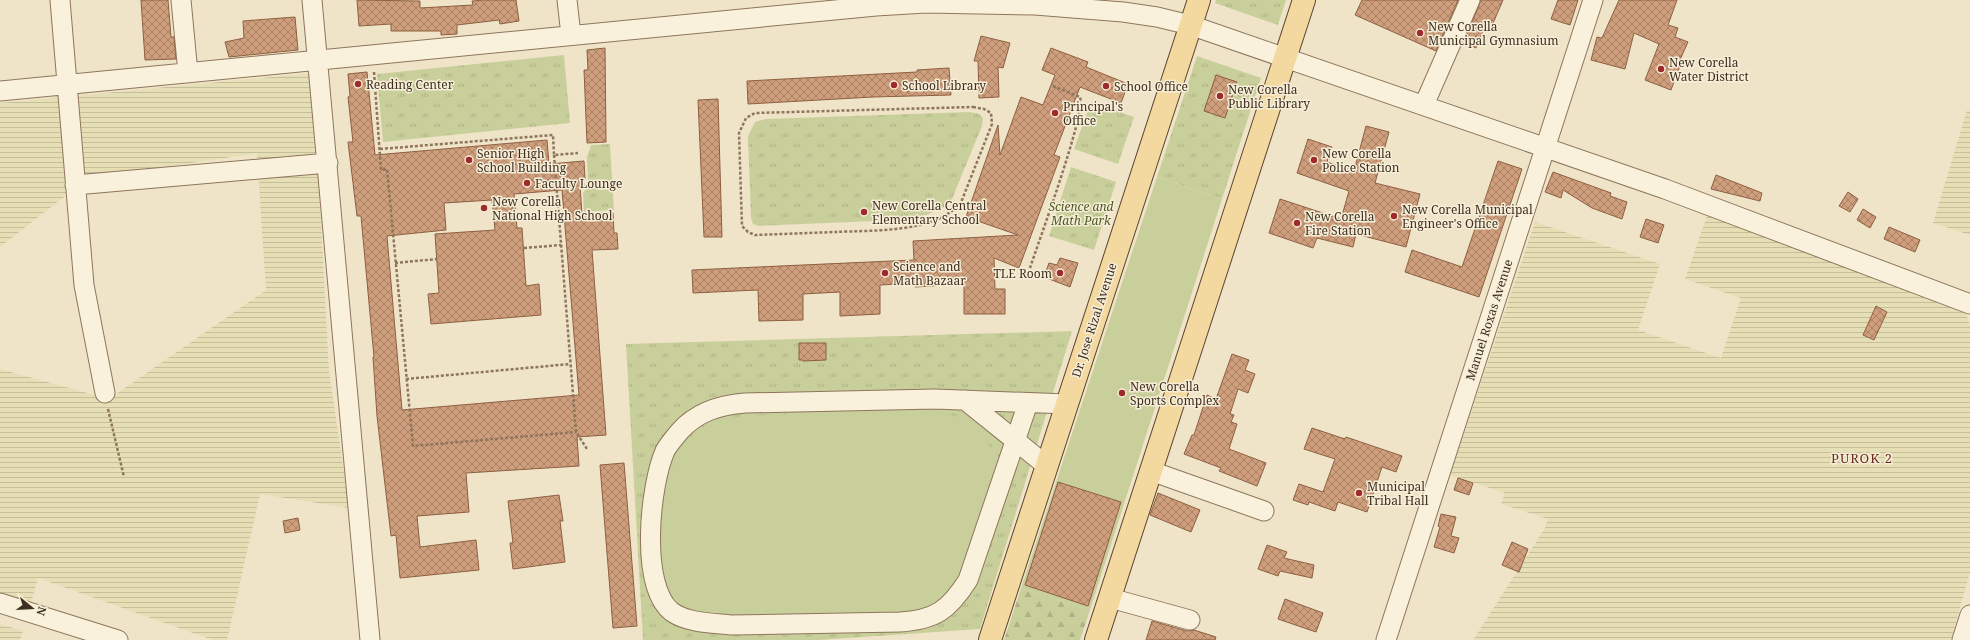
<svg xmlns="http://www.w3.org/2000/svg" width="1970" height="640" viewBox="0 0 1970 640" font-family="'Noto Serif',serif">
<defs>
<pattern id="farmland-rules" width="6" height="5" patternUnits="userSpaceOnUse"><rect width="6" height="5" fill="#e6deb5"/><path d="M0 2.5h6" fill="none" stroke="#c6bf9b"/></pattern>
<pattern id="grass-tufts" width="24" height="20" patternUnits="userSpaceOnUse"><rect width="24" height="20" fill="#c9cf9b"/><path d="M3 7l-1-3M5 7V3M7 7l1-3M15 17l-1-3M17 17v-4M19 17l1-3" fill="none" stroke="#aeb285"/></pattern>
<pattern id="forest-firs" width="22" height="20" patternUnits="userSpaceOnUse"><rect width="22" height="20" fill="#c9cf9b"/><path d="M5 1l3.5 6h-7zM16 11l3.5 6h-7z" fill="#aeb285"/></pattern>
<pattern id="building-cross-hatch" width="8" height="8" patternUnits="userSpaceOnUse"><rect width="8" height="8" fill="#cf9f7d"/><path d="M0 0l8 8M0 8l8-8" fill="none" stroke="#a98266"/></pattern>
</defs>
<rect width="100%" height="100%" fill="#f0e4c8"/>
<path fill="url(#farmland-rules)" d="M313,73L329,371L349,508L260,494L227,640H213L38,578L30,606L0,596V369L109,399L266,290L257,153L87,179L0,247V103Z
M1967,110L1970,111V235L1933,223Z
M1708,213L1966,312L1970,326V572L1951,640H1473L1545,528L1548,519L1501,504L1505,493L1450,475L1535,222L1660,264L1638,330L1721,358L1741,298L1685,279Z
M0,624L23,631L20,640H0Z"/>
<path fill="url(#grass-tufts)" d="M1216,0H1286L1278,25L1215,3Z
M564,55L570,123L383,142L377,74Z
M1197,56L1261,78L1222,199L1157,177Z
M1091,102L1134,117L1118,164L1074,149Z
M969,112L979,114L983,118L982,126L952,199L944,207L926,215L897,220L759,226L753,224L751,218L748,136L755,122L766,119Z
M610,144L614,210L584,212L583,193L588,186L587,157L591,145Z
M1071,167L1116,182L1094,250L1049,236Z
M1072,331L980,629L819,640H643L626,344Z"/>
<path fill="url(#forest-firs)" d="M1021,588L1090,610L1080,640H1004Z"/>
<path fill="#c9cf9b" d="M1157,177L1222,199L1090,610L1021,588Z
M909,409C945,410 993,419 992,465C991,481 984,497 979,512C972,535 965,557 958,579L950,593L926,611L904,613L721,615C707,613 691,612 680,604C643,577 661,470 688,441C703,424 721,420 742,416Z"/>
<path fill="url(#building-cross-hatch)" stroke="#8d5f41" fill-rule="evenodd" d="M141,0H168L171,37H174L176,59L145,60Z
M357,0L420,1V8L473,5L472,1L484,0H516L519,21L500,24L499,20L457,25V34L441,35V31H391V24L359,26Z
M1362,0H1458L1436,51L1355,15Z
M1481,0H1503L1491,28L1485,26L1476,48L1464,42Z
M1558,0H1578L1570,25L1551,19Z
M1619,0H1677L1668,25L1678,28L1675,37L1688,42L1679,62L1681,63L1671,90L1645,80L1659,44L1634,33L1625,69L1591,60L1597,37L1602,38Z
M295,17L298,50L229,57L225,42L244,38L243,21Z
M981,36L1010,43L1003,68L998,67L999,97L979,98L978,61H974Z
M605,48L606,142L587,143L584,70H588L587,50Z
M1051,48L1088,62L1086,67L1128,84L1121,103L1080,87L1054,155L1060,157L1019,268L994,258L995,289H1005V314H964V284L915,287V283L880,285V314L840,316V292L803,294V320L759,321L758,290L693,293L692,270L914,260L913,241L1018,235L966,217L998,125L1000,155L1021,97L1043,105L1055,75L1042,70Z
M949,68L951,95L873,97L748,104L747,81L917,72V70Z
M367,72L375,155L547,140L549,164L584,161L585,179H583L584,186H580L582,214L613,213L614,233H617L618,249L592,250L606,435L577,437L579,466L466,473L469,512L417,516L420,547L476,540L479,570L400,578L396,535L391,536L377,416L373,357H374L361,216H357L348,142H353L348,97L350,96L348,74ZM562,190L579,395L402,410L387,236L446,230L444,203L492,200L495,230L435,234L439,293L428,294L431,324L541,315L539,284L526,286L522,228H517L514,194Z
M1216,75L1237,82L1225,118L1204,111Z
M718,99L722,237H704L698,100Z
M1366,126L1389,132L1375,183L1420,194L1406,247L1356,234L1353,247L1317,238L1313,248L1269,233L1280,199L1341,219L1349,191L1297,173L1308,139L1332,147L1327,162L1354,171Z
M1498,161L1522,169L1479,297L1405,272L1412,250L1462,267Z
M1553,172L1611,193L1610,196L1627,202L1622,219L1592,208L1563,190L1561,198L1545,192Z
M1716,175L1762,193L1760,201L1711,189Z
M1848,192L1858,199L1850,212L1839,206Z
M1863,209L1876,217L1870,228L1857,220Z
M1646,219L1664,225L1658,243L1640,237Z
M1889,227L1920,240L1915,252L1884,239Z
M1060,258L1078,263L1070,287L1044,277L1049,263L1057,265Z
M1876,306L1887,312L1874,340L1863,335Z
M799,343H826V360L803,361V360H799Z
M1232,354L1249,360L1245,370L1255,374L1248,393L1238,389L1230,414L1234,415L1231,422L1237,424L1229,449L1266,463L1257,486L1219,471L1221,468L1184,454L1192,435H1194L1207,395L1216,399Z
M1312,428L1345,439L1346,437L1402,456L1396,472L1382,467L1367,512L1338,502L1335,511L1309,502L1308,505L1293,500L1299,484L1323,492L1335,459L1304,449Z
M624,463L637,626L613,628L600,465Z
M1458,478L1473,483L1469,495L1454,490Z
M1058,482L1121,502L1088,606L1025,585Z
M1158,493L1200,510L1191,532L1150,515Z
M559,495L563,521H560L565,562L513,569L510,543H513L508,501Z
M1441,514L1456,517L1451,536L1459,538L1454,553L1434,547L1440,527L1438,526Z
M298,518L300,530L285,533L283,521Z
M1512,542L1528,549L1519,572L1502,565Z
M1267,545L1287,552L1284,558L1314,565L1312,578L1280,571L1278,576L1258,569Z
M1285,599L1323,613L1316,632L1278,619Z
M1152,621L1187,631L1194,630L1216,637L1215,640H1146Z"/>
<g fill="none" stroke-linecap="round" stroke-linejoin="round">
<g stroke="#8d765c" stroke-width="21">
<path id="minor" d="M60,0L84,285L105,393
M181,0L188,73
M312,0L370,640
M567,0L571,35
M0,91L876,6L926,3L1035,5L1123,12L1157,17L1190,25L1665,189L1970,304
M1424,105L1470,0
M75,185L328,163
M965,400L1047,466
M1028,403L968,580C949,610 935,620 900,622L731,625C712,623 688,623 672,612C639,586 650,485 665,451C668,445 675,437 680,431C697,412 719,405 745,403L935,399L1067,404
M1151,471L1264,511
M1110,598L1190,620
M0,603L118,640
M1386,640L1593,0
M1962,640L1970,615"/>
</g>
<g stroke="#5b4430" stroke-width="24">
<path id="major" d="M990,640L1199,0
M1096,640L1304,0"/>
</g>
<path stroke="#8d765c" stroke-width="2.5" stroke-dasharray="3 2" stroke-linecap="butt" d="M374,72L381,170L387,169L413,446L576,432
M973,107L984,109L991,113L992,124L962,200C940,234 871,230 835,232C808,233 781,234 755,235L748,232L742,226L739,133L746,118L755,113Z
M380,149L553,135L554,155L578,153
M554,155L576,432L587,449
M524,248L561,245
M395,263L437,259
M1030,268C1038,243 1086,114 1080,97L1053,86
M406,379L570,364
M108,409L124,477"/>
<use href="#minor" stroke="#faf1dc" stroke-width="19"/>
<use href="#major" stroke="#f3d9a0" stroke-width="22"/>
</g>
<g fill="#9e2a2b" stroke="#f7eed8" stroke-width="1.5">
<circle cx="1420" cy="33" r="4"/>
<circle cx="1661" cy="69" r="4"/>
<circle cx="358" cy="84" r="4"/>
<circle cx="894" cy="85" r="4"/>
<circle cx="1106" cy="86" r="4"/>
<circle cx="1220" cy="96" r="4"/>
<circle cx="1055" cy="113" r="4"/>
<circle cx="469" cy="160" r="4"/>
<circle cx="1314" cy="160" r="4"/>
<circle cx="527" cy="183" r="4"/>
<circle cx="484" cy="208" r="4"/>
<circle cx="864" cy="212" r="4"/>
<circle cx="1394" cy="216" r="4"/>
<circle cx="1297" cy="223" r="4"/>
<circle cx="885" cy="273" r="4"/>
<circle cx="1060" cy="273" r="4"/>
<circle cx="1122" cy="393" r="4"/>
<circle cx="1359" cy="493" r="4"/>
</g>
<g text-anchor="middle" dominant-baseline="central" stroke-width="3" stroke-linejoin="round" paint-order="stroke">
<g font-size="12" fill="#3d2e20" stroke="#f7eed8" text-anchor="start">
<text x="1428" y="26">New Corella<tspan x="1428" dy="14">Municipal Gymnasium</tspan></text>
<text x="1669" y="62">New Corella<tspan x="1669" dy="14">Water District</tspan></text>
<text x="366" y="84">Reading Center</text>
<text x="902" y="85">School Library</text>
<text x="1114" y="86">School Office</text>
<text x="1228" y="89">New Corella<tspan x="1228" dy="14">Public Library</tspan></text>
<text x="1063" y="106">Principal's<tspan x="1063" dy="14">Office</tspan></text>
<text x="477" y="153">Senior High<tspan x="477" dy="14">School Building</tspan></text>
<text x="1322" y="153">New Corella<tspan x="1322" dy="14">Police Station</tspan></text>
<text x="535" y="183">Faculty Lounge</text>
<text x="492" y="201">New Corella<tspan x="492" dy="14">National High School</tspan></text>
<text x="872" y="205">New Corella Central<tspan x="872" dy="14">Elementary School</tspan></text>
<text x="1402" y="209">New Corella Municipal<tspan x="1402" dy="14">Engineer's Office</tspan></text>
<text x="1305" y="216">New Corella<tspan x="1305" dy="14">Fire Station</tspan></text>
<text x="893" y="266">Science and<tspan x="893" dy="14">Math Bazaar</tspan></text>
<text x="1052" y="273" text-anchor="end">TLE Room</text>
<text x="1130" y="386">New Corella<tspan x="1130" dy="14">Sports Complex</tspan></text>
<text x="1367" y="486">Municipal<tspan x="1367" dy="14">Tribal Hall</tspan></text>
</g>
<g font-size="12" font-style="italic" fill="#4d5a26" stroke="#f7eed8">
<text x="1081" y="206">Science and<tspan x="1081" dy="14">Math Park</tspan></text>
</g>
<g font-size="12" fill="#3d2e20" stroke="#f7eed8">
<text transform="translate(1094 320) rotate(-72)">Dr. Jose Rizal Avenue</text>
<text transform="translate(1489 320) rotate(-72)">Manuel Roxas Avenue</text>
</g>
<g font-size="13" letter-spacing="1" fill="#6b2e1e" stroke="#f7eed8">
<text x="1862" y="458">PUROK 2</text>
</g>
</g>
<g transform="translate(32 608) rotate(108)" stroke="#f7eed8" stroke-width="3" paint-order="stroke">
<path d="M0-3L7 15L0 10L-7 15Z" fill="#3d2e20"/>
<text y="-6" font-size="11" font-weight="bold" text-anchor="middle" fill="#3d2e20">N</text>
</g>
</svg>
